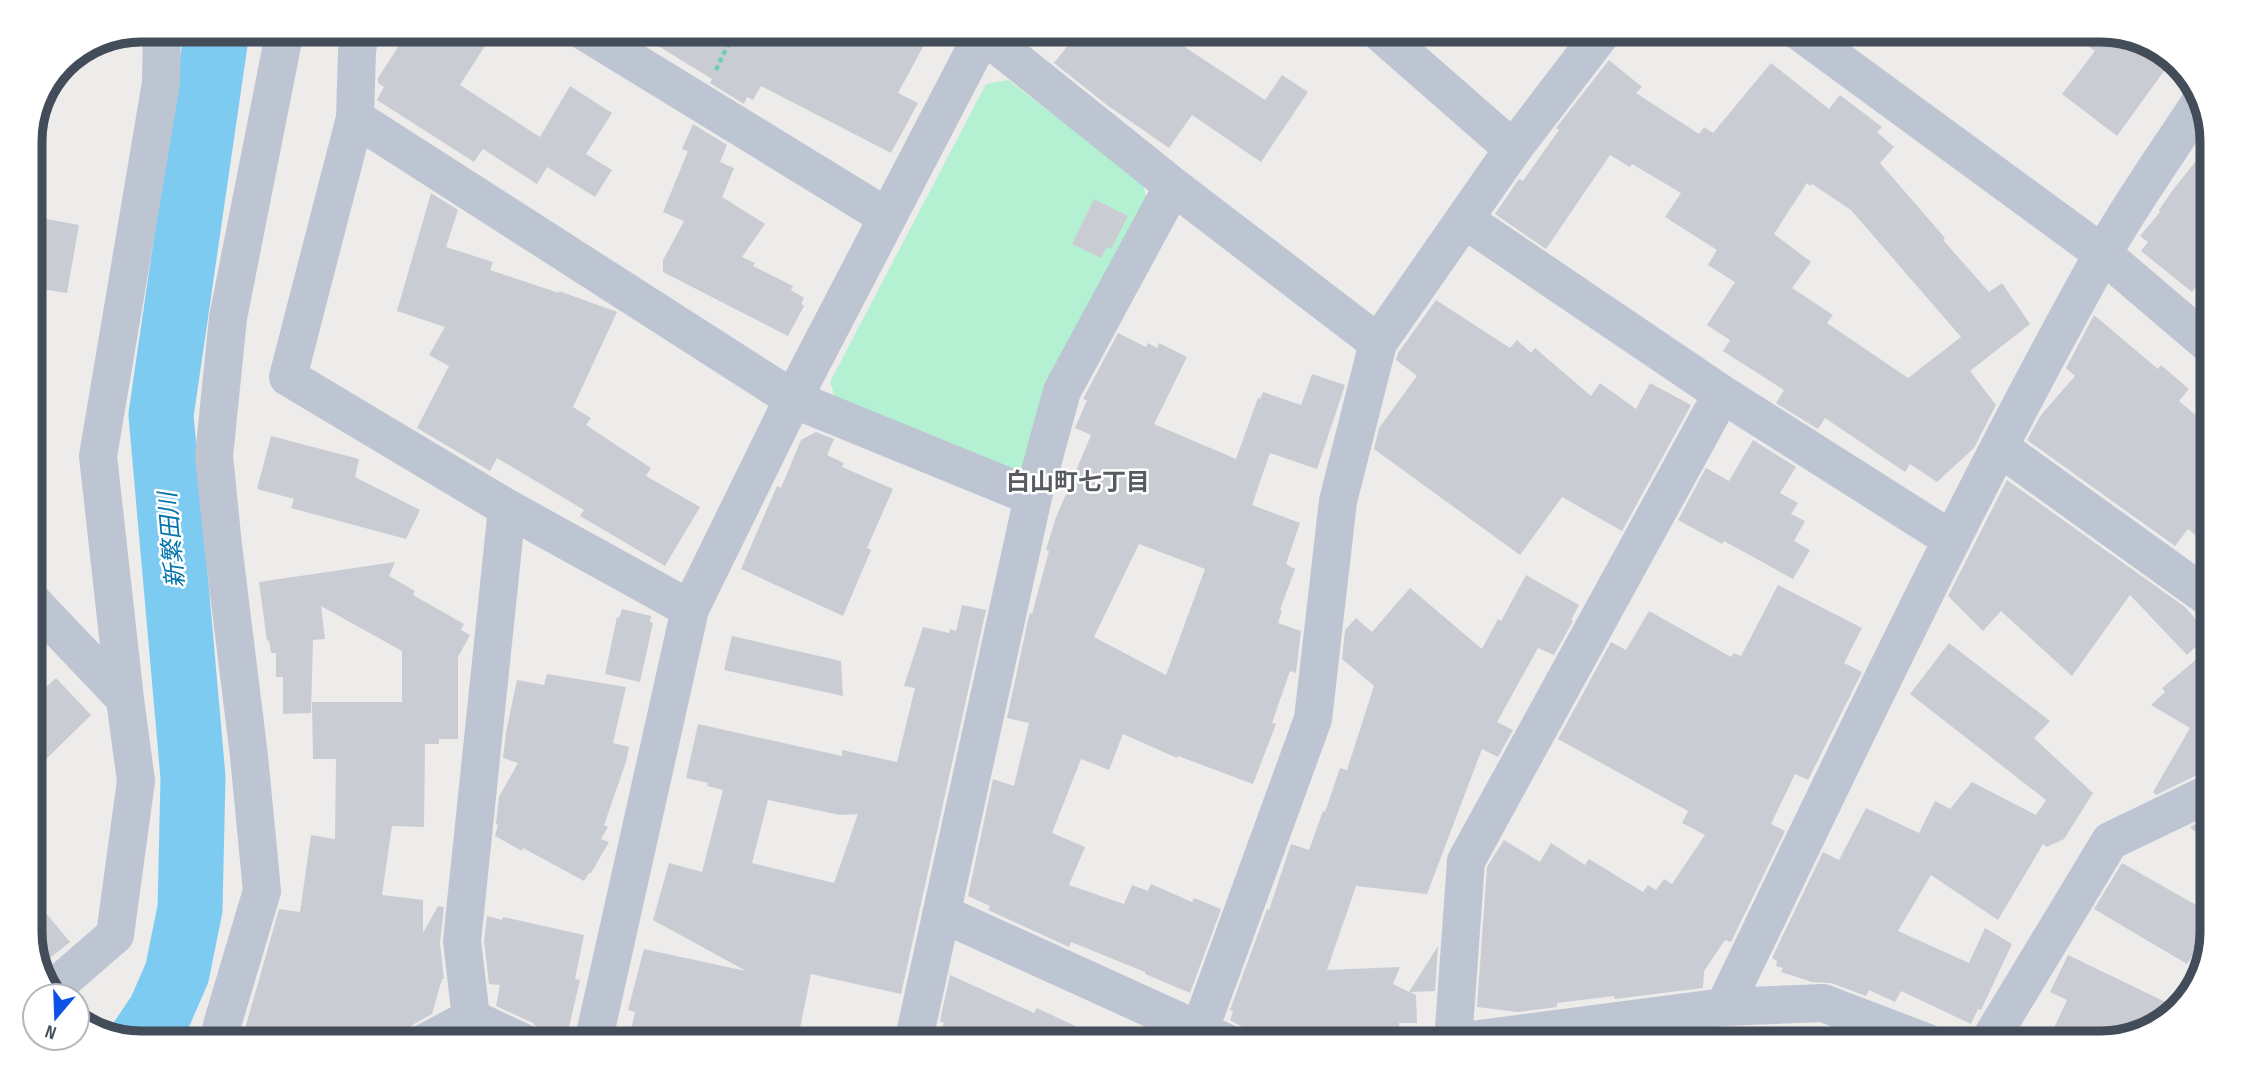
<svg xmlns="http://www.w3.org/2000/svg" width="2242" height="1073" viewBox="0 0 2242 1073" font-family="'Sofia Sans Condensed','Noto Sans JP',sans-serif">
<rect width="100%" height="100%" fill="#eeebeb"/>
<path fill="#b4f1d3" d="M1008,80L1143,183L1147,202L1028,465L1012,474L835,398L830,382L986,84Z"/>
<g fill="none" stroke-linecap="round" stroke-linejoin="round">
<path stroke="#7ecbf1" stroke-width="10" d="M177,973L180,1010L178,1043"/>
<path stroke="#7ecbf1" stroke-width="65" d="M139,1043L160,1012L177,973L190,909L193,777L161,415L217,30"/>
</g>
<path fill="#caccd4" fill-rule="evenodd" d="M409,30H495L460,85L540,137L570,86L612,113L586,154L612,170L595,197L547,167L537,184L483,149L474,162L377,100L384,87L378,83V78Z
M632,30H932L898,93L918,103L891,153L761,86L753,100L747,97L744,104L710,83L712,79Z
M1080,30H1159L1265,100L1282,75L1308,92L1261,162L1192,115L1169,148L1107,105L1054,63Z
M2067,30H2101L2150,41L2172,60L2117,136L2062,94L2095,51Z
M1609,60L1642,87L1636,93L1699,134L1704,127L1713,133L1771,63L1829,109L1840,95L1882,127L1877,132L1894,147L1880,163L1945,238L1943,240L1989,292L2002,283L2030,324L1970,371L1996,405L1974,448L1937,482L1910,464L1905,472L1825,418L1818,429L1776,403L1784,390L1723,351L1730,340L1707,325L1735,282L1708,265L1717,250L1665,217L1681,193L1632,164L1630,167L1610,155L1546,249L1495,214L1519,179L1523,181L1559,130L1556,128ZM1807,183L1810,186L1812,184L1851,210L1961,337L1908,378L1827,323L1833,315L1792,288L1811,262L1774,234Z
M693,124L727,145L720,162L734,168L722,197L765,224L742,257L755,263L753,266L793,286L791,290L804,298L801,304L804,306L788,336L663,272V260L684,221L663,212L688,151L682,149Z
M2212,141V267L2192,292L2141,251L2148,242L2140,236L2160,212L2159,210L2172,191Z
M431,193L458,210L446,247L493,262L490,270L559,293V291L617,312L573,407L591,418L586,425L651,468L646,476L700,507L665,566L580,516L584,510L497,458L490,471L417,428L449,366L429,355L445,327L397,311Z
M1094,199L1128,216L1111,249L1107,247L1101,258L1072,244Z
M30,216L79,225L67,293L30,287Z
M1436,300L1510,348L1517,340L1531,353L1535,348L1591,396L1600,383L1636,409L1650,383L1691,405L1622,531L1562,497L1520,555L1374,449L1379,428L1417,376L1396,360L1398,353Z
M2094,315L2158,369L2161,365L2189,389L2179,401L2212,429V549L2188,529L2175,546L2027,440L2041,415L2075,376L2066,368Z
M1118,333L1146,347L1148,343L1157,348L1159,343L1187,357L1154,424L1236,459L1258,398L1260,399L1263,392L1301,405L1312,374L1345,385L1317,469L1270,453L1252,505L1300,523L1286,564L1295,569L1280,610L1282,611L1278,623L1301,631L1296,673L1290,671L1272,723L1276,724L1253,784L1178,756L1177,758L1123,734L1109,770L1081,759L1052,833L1085,847L1069,885L1124,904L1132,885L1148,891L1151,884L1192,902L1194,898L1221,909L1190,993L1145,974V972L1071,942L1069,947L988,910L990,906L968,896L993,779L1014,786L1029,723L1007,718L1028,620L1030,613L1032,614L1049,551L1046,550L1055,520L1091,435L1075,428L1087,400L1083,399ZM1139,544L1205,569L1166,675L1094,637Z
M816,432L834,439L827,455L844,463L842,467L893,489L867,548L871,550L843,616L741,569L777,486L781,488L801,440Z
M271,436L359,459L355,477L420,510L406,539L291,508L294,499L257,489Z
M1753,440L1796,467L1780,493L1798,503L1791,514L1805,521L1794,541L1810,550L1793,579L1724,541L1722,544L1678,520L1706,468L1729,481Z
M2007,480L2185,607L2209,634L2187,655L2130,595L2072,676L2001,611L1983,631L1948,596Z
M395,562L389,576L415,591L413,595L464,624L461,630L470,635L458,657V739H439V744H425L424,827L392,826L382,895L423,900V933L438,906L444,907L440,943L444,979H442L432,1014L414,1024L406,1031L402,1043H241L279,909L300,912L311,835L335,839L336,759H313L312,702H402V651L321,606L325,639L313,640L311,713L283,714V677H276V653H271L269,640L267,641L259,582Z
M1526,575L1579,605L1571,620L1573,621L1554,655L1538,648L1497,722L1513,730L1498,757L1482,749L1427,894L1356,886L1327,970L1400,967L1393,984L1409,992L1438,946L1435,991L1410,992L1416,995L1417,1023H1399L1401,1036L1335,1041L1334,1043H1267L1247,1036L1248,1030L1230,1020L1233,1012L1230,1010L1267,909L1269,910L1291,844L1309,850L1323,811L1325,812L1340,768L1347,770L1374,686L1342,659L1345,630L1356,618L1372,632L1410,588L1482,649L1498,619L1501,621Z
M1778,585L1862,628L1844,663L1862,672L1808,780L1795,774L1771,824L1785,831L1731,942L1725,940L1704,971L1703,988L1615,999L1614,996L1557,1003V1007L1517,1012L1477,1007L1487,867L1504,840L1540,862L1551,843L1585,865L1589,859L1643,892L1648,885L1656,890L1664,879L1672,884L1705,835L1682,823L1688,811L1558,739L1611,642L1626,650L1649,611L1731,657L1734,653L1741,656Z
M962,605L986,610L901,994L811,974L797,1043H628L635,1012L628,1010L644,949L746,971L653,920L669,863L702,872L723,790L707,786L708,783L686,778L698,724L842,756V750L897,762L915,688L904,686L923,627L949,633L950,629L956,631ZM768,800L840,815L858,814L834,883L752,863Z
M622,609L651,616L650,622L653,623L640,682L605,674L617,617L619,618Z
M732,636L841,661L843,696L724,670Z
M1949,643L2050,721L2034,738L2093,793L2064,839L2047,847L2043,844L1998,920L1931,875L1898,931L1969,963L1985,928L2012,944L1981,1010L1978,1009L1971,1024L1901,991L1895,1002L1869,990L1866,996L1831,983L1812,982L1781,972L1783,968L1776,966L1777,961L1772,958L1823,852L1839,860L1866,808L1919,833L1935,801L1950,809L1972,782L2036,815L2046,800L1910,694Z
M2198,658L2212,673V770L2203,772L2156,795L2153,792L2190,728L2151,705L2165,692L2162,688Z
M547,674L626,687L613,743L629,747L626,762L604,825L608,827L601,839L609,842L591,873H589L584,881L523,848L522,851L495,836L498,825L496,824L499,797L518,763L503,758L506,732L517,680L544,685Z
M56,678L91,715L30,775V702Z
M2212,816V847L2190,827Z
M2122,863L2212,914V927L2187,964L2094,909Z
M30,894L70,942L39,967L30,940Z
M487,916L502,920L503,917L584,935L575,979L580,980L566,1040L544,1035L533,1023L496,1006L500,985L489,984L484,941Z
M2068,955L2178,1008L2163,1025L2102,1043H2047L2067,1000L2050,992Z
M950,975L1034,1013L1037,1008L1111,1043H935L944,1023L940,1021Z"/>
<g fill="none" stroke-linecap="round" stroke-linejoin="round">
<path stroke="#6bd0ab" stroke-width="4.5" stroke-dasharray="5 3.5" stroke-linecap="butt" d="M716,70L735,30"/>
<path stroke="#bdc5d2" stroke-width="38" d="M360,30L357,51L355,118L288,377L507,508L690,609
M582,30L887,217
M978,30L1173,186L1378,343
M1377,30L1513,149
M1797,30L2103,254L2212,347
M355,118L793,399L1033,497
M1465,220L1722,394L1952,540
M1999,447L2212,600
M507,508L462,941L471,1018L524,1043
M30,599L125,699
M943,914L1227,1043
M48,993L115,935L136,781L125,699L98,456L161,83L162,30
M1724,1007C1846,755 1965,501 2101,257C2131,203 2168,152 2201,101
M1200,1029L1313,719L1338,501L1378,343L1513,149L1604,30
M1453,1042L1466,861L1722,394
M219,1043L222,1025L262,891L249,756L223,545L214,456L228,318L285,30
M424,1043L471,1018
M593,1043L690,609L793,399L985,30
M913,1043L1033,497L1062,391L1173,186
M1449,1043L1724,1007L1823,1003L1928,1043
M1988,1043L2110,841L2212,792"/>
</g>
<g text-anchor="middle" dominant-baseline="central" stroke-width="5" stroke-linejoin="round" paint-order="stroke">
<g font-size="24" font-weight="bold" fill="#585a61" stroke="#fff">
<text x="1078" y="482">白山町七丁目</text>
</g>
<g font-size="24" font-style="italic" fill="#0374ac" stroke="#fff">
<text transform="translate(172 540) rotate(-95)">新繁田川</text>
</g>
</g>
<path d="M0 0H2242V1073H0ZM141 42H2101A99 99 0 0 1 2200 141V932A99 99 0 0 1 2101 1031H141A99 99 0 0 1 42 932V141A99 99 0 0 1 141 42Z" fill="#fff" fill-rule="evenodd"/>
<path fill="none" stroke="#434c59" stroke-width="9" d="M141 42H2101A99 99 0 0 1 2200 141V932A99 99 0 0 1 2101 1031H141A99 99 0 0 1 42 932V141A99 99 0 0 1 141 42Z"/>
<g transform="translate(56 1017) rotate(199)"><circle r="33" fill="#ffffff" stroke="#b4b7bd" stroke-width="2"/>
<path d="M0-5L12 26L0 18L-12 26Z" fill="#0d51e6"/>
<text y="-10" font-size="19" font-weight="bold" text-anchor="middle" fill="#434c59">N</text>
</g>
</svg>
